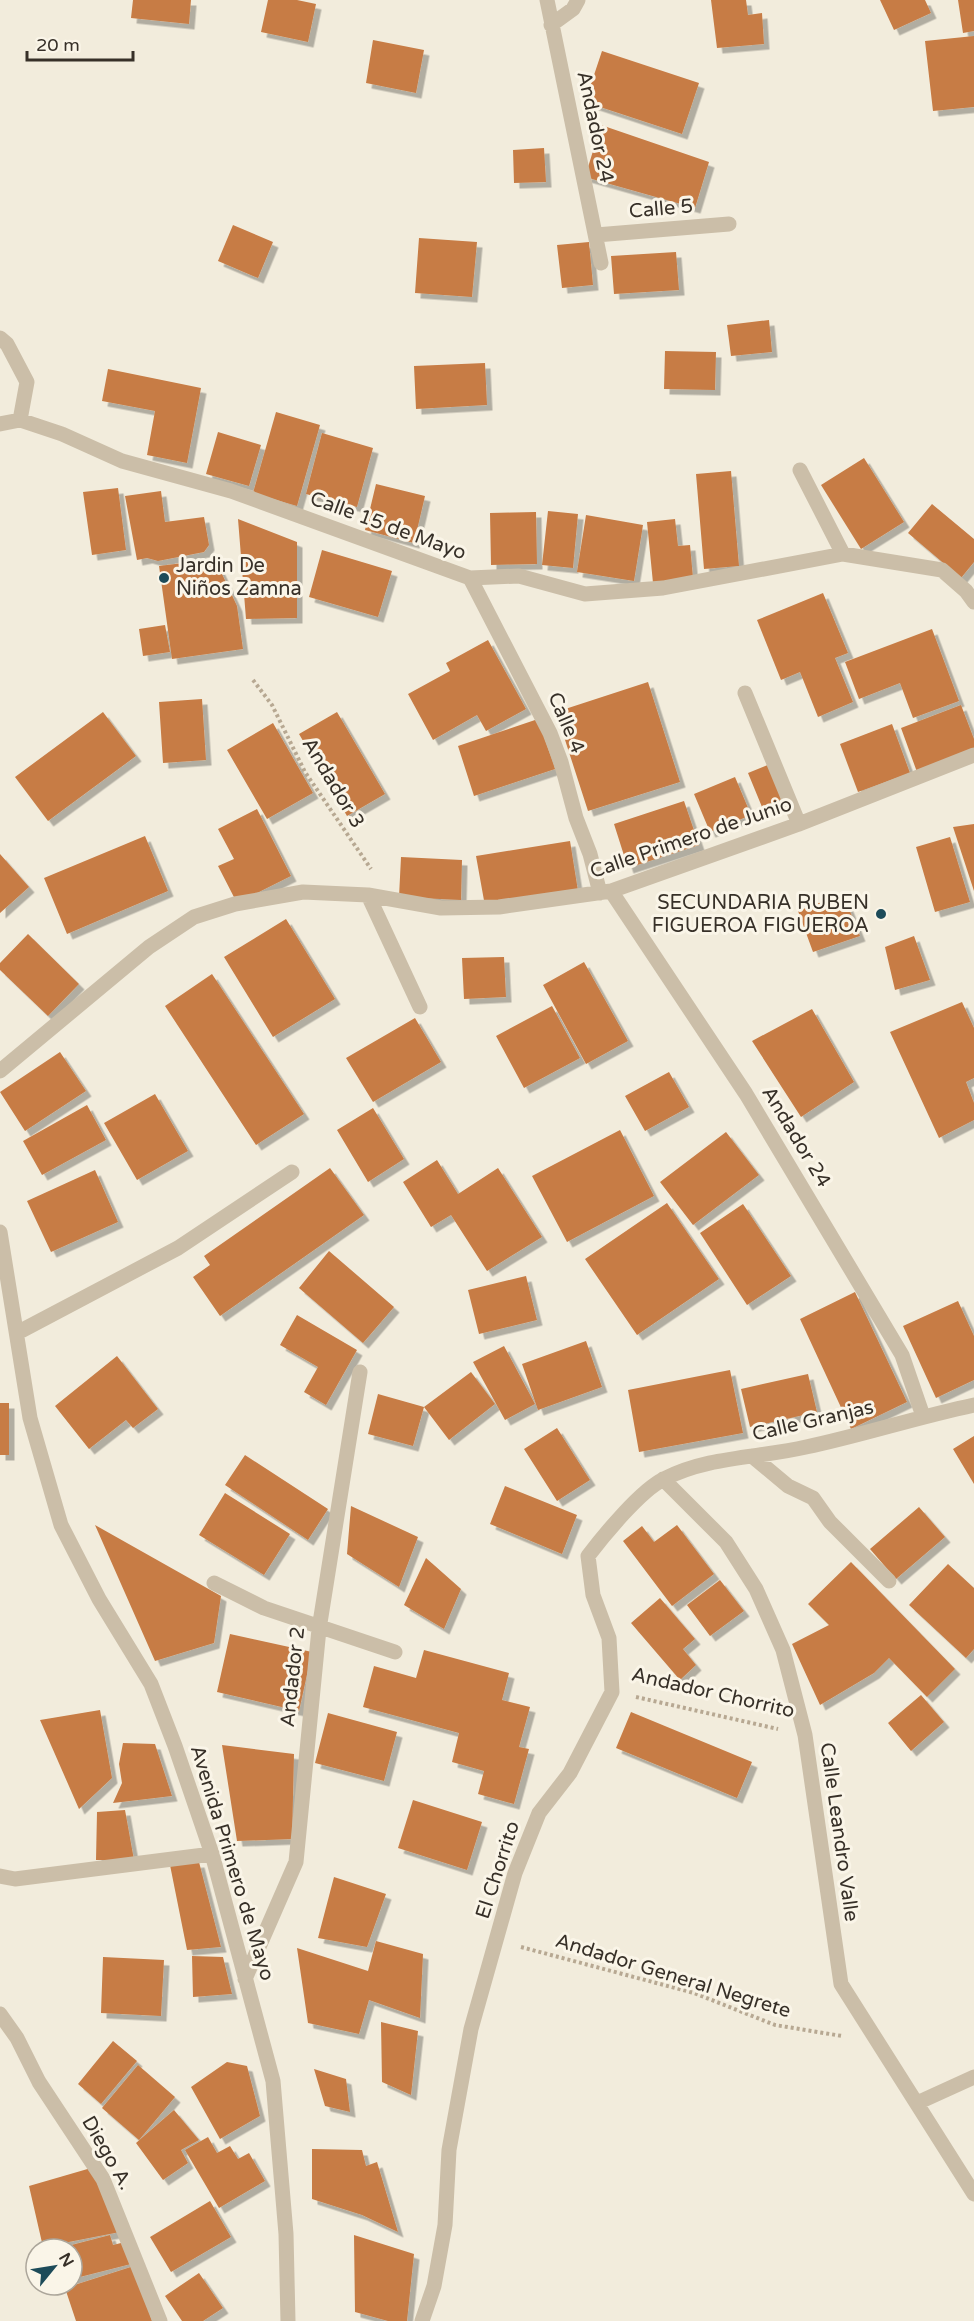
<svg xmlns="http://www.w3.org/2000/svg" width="974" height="2321" viewBox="0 0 974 2321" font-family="'Varela Round',sans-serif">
<defs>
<filter id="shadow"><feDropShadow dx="5.5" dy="5.5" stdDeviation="0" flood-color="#0004"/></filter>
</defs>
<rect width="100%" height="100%" fill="#f2ecdc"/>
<path fill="#c77c45" filter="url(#shadow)" d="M133,0H191L189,24L131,18Z
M268,0H297L316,4L308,42L261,32Z
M711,0H746L748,15L762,13L764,44L717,48Z
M880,0H925L931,13L894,30Z
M958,0H974V31L963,33Z
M974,36V107L933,111L925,41Z
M373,40L424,50L416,93L366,83Z
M602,51L699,83L682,134L585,102Z
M601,125L709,162L695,208L585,177Z
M544,148L546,182L514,183L513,150Z
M233,225L273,242L258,278L218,261Z
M419,238L477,242L472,297L415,293Z
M589,242L593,285L562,288L557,245Z
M676,252L679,290L614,294L611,256Z
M769,320L772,352L731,356L727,325Z
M665,351L716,352L715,390L664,389Z
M485,363L487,405L416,409L414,366Z
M108,369L201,388L187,463L147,455L155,411L102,401Z
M276,412L320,425L297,506L253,493Z
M218,432L261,445L249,486L206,474Z
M322,433L373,448L357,507L306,494Z
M864,458L904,522L861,549L821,485Z
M731,471L739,566L704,569L696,474Z
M376,484L425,496L414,543L365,530Z
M118,488L126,550L92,555L83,492Z
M161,491L165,522L204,517L209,545L204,552L158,561L147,558L137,560L125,496Z
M932,504L974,539V562L961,578L908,533Z
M548,511L578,514L573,568L542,565Z
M536,512L537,564L491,565L490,513Z
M586,515L643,525L634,581L577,572Z
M238,519L297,542V618L246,619Z
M675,519L678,546L690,545L693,578L653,583L647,522Z
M322,550L392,571L378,617L309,597Z
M215,559L237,606L243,649L172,659L159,566Z
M823,593L848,653L835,658L853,702L818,717L800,672L781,680L757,620Z
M165,625L170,652L143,656L139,629Z
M932,629L959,701L913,718L900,683L859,699L845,662Z
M488,640L526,709L486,731L477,715L433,740L408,694L450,671L446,663Z
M648,682L680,782L588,811L556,712Z
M202,699L206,760L163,763L159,702Z
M961,705L974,739V751L917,772L901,728Z
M103,712L136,756L48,821L15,777Z
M337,712L385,794L347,816L299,734Z
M538,719L555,769L474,796L458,746Z
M273,723L313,793L267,819L227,750Z
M892,724L910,773L858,792L840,744Z
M770,764L784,798L762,807L748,773Z
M735,777L751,815L710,832L694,794Z
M684,801L699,845L628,868L614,824Z
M257,809L291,876L237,903L218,866L234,859L218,829Z
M974,824V891L953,827Z
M145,836L168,891L67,934L44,878Z
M950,837L970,902L935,912L916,847Z
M570,841L578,891L485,906L476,856Z
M0,854L29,887L0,913Z
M401,857L462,860L461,900L399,897Z
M843,894L860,936L813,952L798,911Z
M286,919L335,999L273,1037L224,957Z
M28,934L79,984L48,1016L0,970V963Z
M914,936L930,980L895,990L885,947Z
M504,957L506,997L464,999L462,958Z
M584,962L628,1041L586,1064L543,985Z
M212,974L304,1114L256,1145L165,1006Z
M962,1002L974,1028V1078L966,1082L974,1103V1120L939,1138L890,1032Z
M552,1006L580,1058L524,1088L496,1036Z
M812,1009L854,1082L801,1117L752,1041Z
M415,1018L441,1062L373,1102L346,1058Z
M60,1052L86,1091L25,1131L0,1092Z
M669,1072L689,1107L645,1131L625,1096Z
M155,1094L188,1151L137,1180L104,1123Z
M87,1105L106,1140L42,1175L23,1141Z
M373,1108L404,1159L368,1182L337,1130Z
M620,1130L654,1196L567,1242L532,1176Z
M726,1132L759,1175L693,1225L660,1182Z
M437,1160L458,1194L498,1168L542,1237L487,1271L451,1215L431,1227L403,1182Z
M330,1168L364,1215L220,1316L193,1277L210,1265L204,1256Z
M95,1170L118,1222L51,1252L27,1201Z
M667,1203L719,1279L637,1335L585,1259Z
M743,1204L791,1276L747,1305L700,1233Z
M329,1251L394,1307L363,1343L299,1288Z
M526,1276L537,1320L479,1334L468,1290Z
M855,1292L907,1402L851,1429L800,1319Z
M958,1301L974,1336V1380L936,1398L903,1326Z
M297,1315L357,1350L326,1405L304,1392L318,1367L280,1345Z
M586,1341L602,1387L538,1410L522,1364Z
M504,1346L535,1404L505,1420L473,1362Z
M117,1356L158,1409L133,1428L126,1420L89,1449L55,1406Z
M730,1370L743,1433L639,1452L628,1390Z
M471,1372L495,1404L449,1440L424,1407Z
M808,1374L817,1412L750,1427L741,1389Z
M378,1394L424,1407L413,1446L368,1434Z
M0,1403H9V1455H0Z
M557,1428L590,1480L557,1501L524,1449Z
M974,1436V1484L953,1449Z
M245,1455L328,1509L308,1540L225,1485Z
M505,1486L577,1515L562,1554L490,1524Z
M225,1493L290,1534L264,1575L199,1535Z
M351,1506L418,1537L399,1587L347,1554Z
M919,1507L945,1537L896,1579L870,1549Z
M95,1525L221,1596L214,1643L155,1661Z
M677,1525L714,1574L672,1606L623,1541L642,1526L654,1542Z
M426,1558L461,1589L444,1629L404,1605Z
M851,1562L955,1669L927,1697L889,1658L874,1673L820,1705L792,1644L829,1625L808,1604Z
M948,1564L974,1588V1649L966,1658L909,1605Z
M720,1580L744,1611L710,1636L687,1605Z
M660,1598L695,1639L683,1649L696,1665L680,1680L631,1623Z
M230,1634L312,1652L299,1711L217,1692Z
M424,1650L509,1673L502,1700L530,1707L519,1747L529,1749L514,1804L478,1794L484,1771L452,1762L459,1733L363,1707L374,1666L416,1678Z
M921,1695L944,1722L911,1751L888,1723Z
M100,1710L112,1778L79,1809L40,1720Z
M631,1712L752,1762L737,1798L616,1748Z
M328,1713L397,1732L384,1781L315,1763Z
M123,1743L155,1744L172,1796L113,1803L122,1783L119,1764Z
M222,1745L294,1754L292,1839L237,1841Z
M413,1800L482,1822L467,1870L398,1848Z
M125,1810L134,1860H96L97,1812Z
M199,1862L221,1947L187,1950L170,1865Z
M334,1877L386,1894L367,1947L318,1938Z
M376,1941L423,1954L420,2018L369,2000L359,2034L308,2023L297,1948L368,1971Z
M192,1956L223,1957L232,1994L193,1997Z
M103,1957L164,1960L161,2016L101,2013Z
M381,2022L418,2031L411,2095L382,2082Z
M113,2041L137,2061L101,2104L78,2084Z
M227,2062L247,2066L260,2116L220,2139L191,2087Z
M138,2065L175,2097L139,2140L102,2108Z
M314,2069L346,2079L350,2112L325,2106Z
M174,2110L199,2140L181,2150L188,2163L163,2180L136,2143Z
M208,2137L217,2153L230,2146L238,2159L249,2153L265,2181L219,2208L185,2150Z
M312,2149L362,2150L366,2166L377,2162L398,2232L362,2215L312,2199Z
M91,2168L120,2232L43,2247L29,2186Z
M210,2201L231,2237L171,2272L150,2237Z
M110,2235L113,2245L125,2242L131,2264L72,2279V2249L60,2248Z
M354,2235L414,2254L407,2321H388L355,2312Z
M134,2266L152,2321H76L65,2288Z
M199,2273L223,2308L203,2321H182L165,2296Z"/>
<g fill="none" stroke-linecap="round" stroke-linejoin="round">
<path stroke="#b7a892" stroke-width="4" stroke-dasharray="3 3" stroke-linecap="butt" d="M253,680L272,705L305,772L371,869
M636,1697L778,1729
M521,1947L694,1993L775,2025L842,2036"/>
<path stroke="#cbbea8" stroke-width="15" d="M547,0L601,263
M551,25L573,9L578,0
M596,235L729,224
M0,338L7,344L27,382L20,420
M0,424L20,420L62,434L122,461L231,491L470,578L519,576L585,594L663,588L843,554L942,570L966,591L974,602
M800,470L843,554
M470,578L550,733L561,762L576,818L590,854L600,893
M745,693L799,824
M611,891L746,1094L902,1355L923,1416
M368,895L420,1007
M0,1071L149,947L194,917L235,904L303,892L368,895L441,908L499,907L611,891L799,824L974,755
M0,1232L30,1418L61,1525L99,1599L151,1684L175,1746L212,1854L273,2081L286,2234L288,2321
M17,1333L178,1248L292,1172
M752,1456L788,1486L813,1498L830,1522L889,1581
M663,1479L726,1542L756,1589L783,1650L805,1735L841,1984L974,2194
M214,1583L264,1608L395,1652
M0,1876L15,1879L212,1854
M245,1979L296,1862L319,1629L360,1372
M0,2014L17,2038L39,2082L103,2179L160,2321
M917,2103L974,2077
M422,2321L434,2286L445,2225L449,2150L471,2029L515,1873L539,1813L570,1773L612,1692L609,1638L593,1595L588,1556C604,1535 641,1490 664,1479C708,1456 760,1458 806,1447C863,1435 917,1417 974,1405"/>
</g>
<g fill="#1d4b59" stroke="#faf5e8" stroke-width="2">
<circle cx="164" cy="578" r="6"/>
<circle cx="881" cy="914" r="6"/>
</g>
<g text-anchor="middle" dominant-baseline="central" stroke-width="6" stroke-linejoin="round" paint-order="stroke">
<g font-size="20" fill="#373028" stroke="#faf5e8">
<text transform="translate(595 127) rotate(78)">Andador 24</text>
<text transform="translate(661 209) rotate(-5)">Calle 5</text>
<text transform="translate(388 526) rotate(20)">Calle 15 de Mayo</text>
<text transform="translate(566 723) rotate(67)">Calle 4</text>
<text transform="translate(333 783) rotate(59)">Andador 3</text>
<text transform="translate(691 838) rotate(-19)">Calle Primero de Junio</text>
<text transform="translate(796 1137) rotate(59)">Andador 24</text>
<text transform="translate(813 1421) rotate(-13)">Calle Granjas</text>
<text transform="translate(293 1677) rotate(-84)">Andador 2</text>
<text transform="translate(713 1693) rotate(13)">Andador Chorrito</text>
<text transform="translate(839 1832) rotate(82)">Calle Leandro Valle</text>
<text transform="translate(232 1863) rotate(73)">Avenida Primero de Mayo</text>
<text transform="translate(498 1870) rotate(-72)">El Chorrito</text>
<text transform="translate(673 1976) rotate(17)">Andador General Negrete</text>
<text transform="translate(107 2153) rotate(60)">Diego A.</text>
</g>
<g font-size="20" fill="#373028" stroke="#faf5e8" text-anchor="start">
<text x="176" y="566">Jardin De<tspan x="176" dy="23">Niños Zamna</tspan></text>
<text x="869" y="903" text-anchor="end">SECUNDARIA RUBEN<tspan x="869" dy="23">FIGUEROA FIGUEROA</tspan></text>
</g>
</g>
<g transform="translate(54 2267) rotate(60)"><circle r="28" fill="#faf5e8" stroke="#aca69b" stroke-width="1.5"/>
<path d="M0-4.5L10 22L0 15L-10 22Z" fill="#1d4b59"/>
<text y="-9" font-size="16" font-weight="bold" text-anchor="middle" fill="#373028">N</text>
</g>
<path d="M27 51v9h106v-9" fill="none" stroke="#373028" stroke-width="3"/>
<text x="36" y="51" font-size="18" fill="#373028" stroke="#faf5e8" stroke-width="4.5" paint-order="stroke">20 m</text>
</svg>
